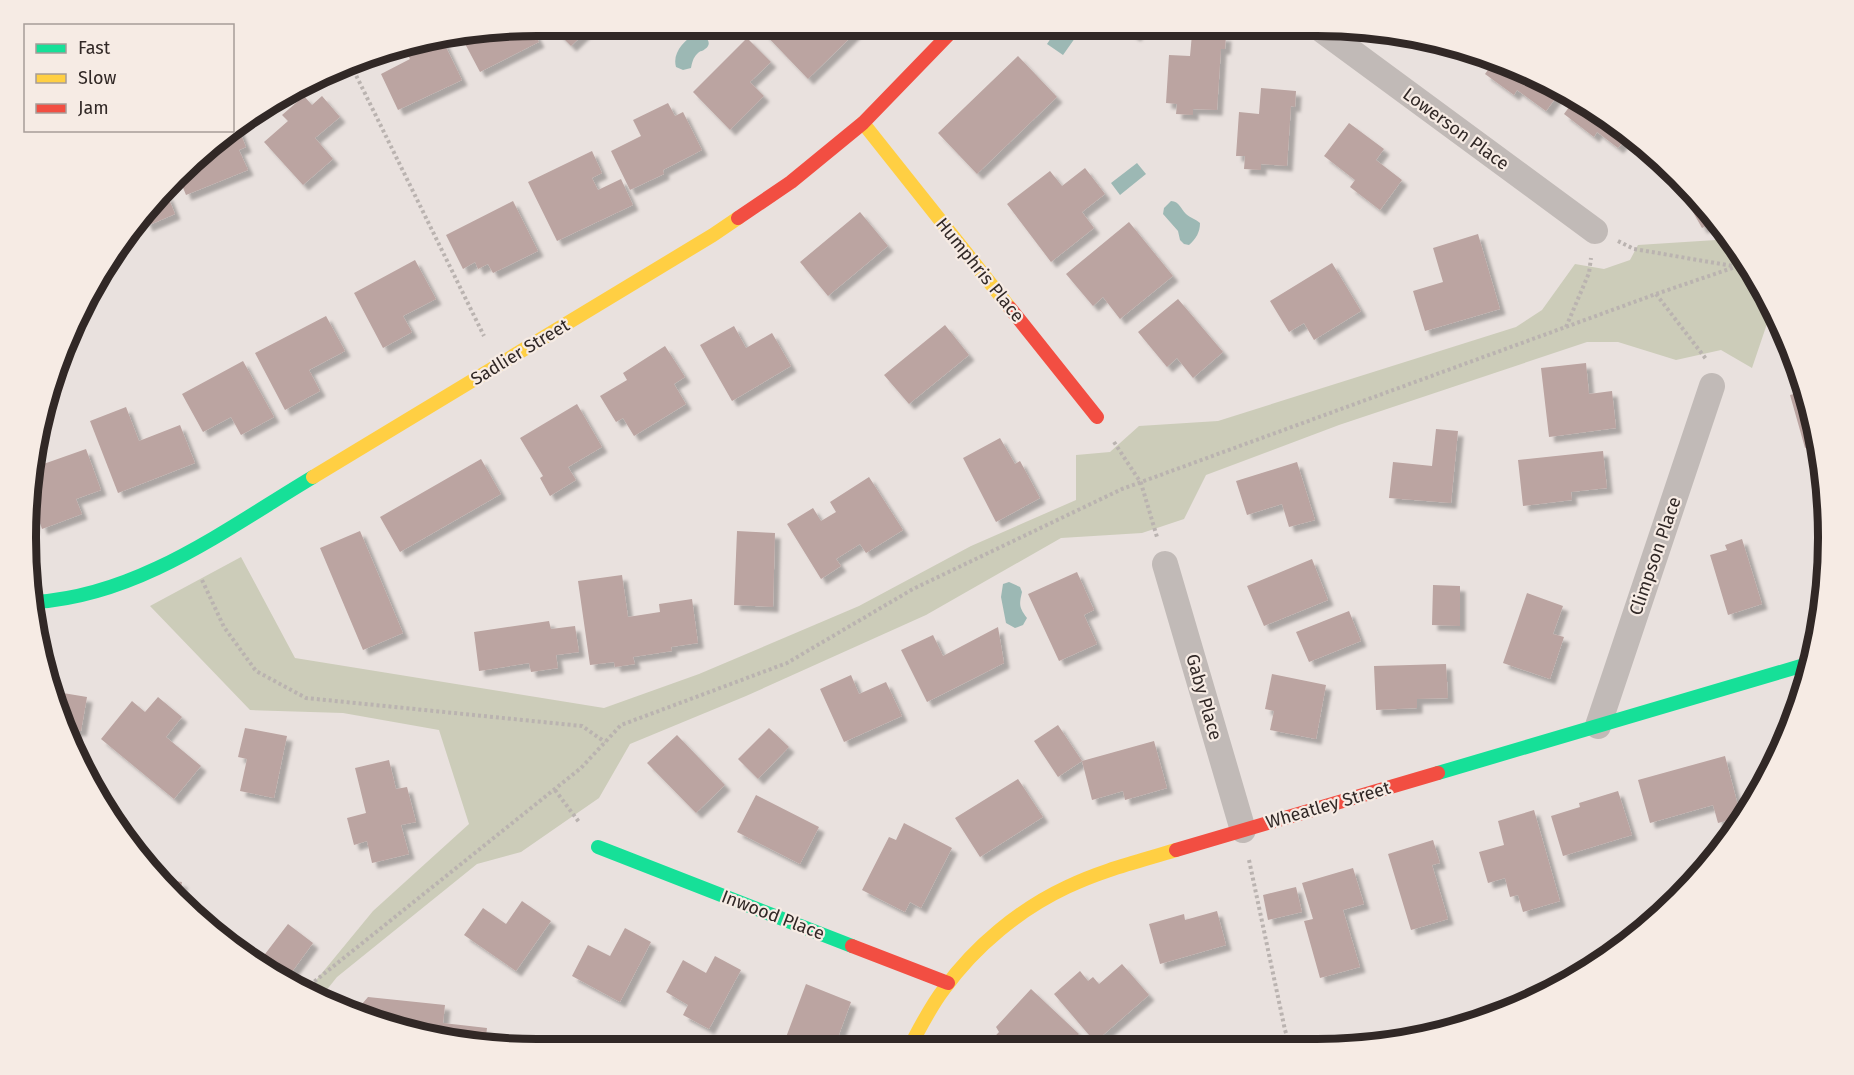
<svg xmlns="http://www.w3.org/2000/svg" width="1854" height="1075" viewBox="0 0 1854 1075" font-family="'Fira Sans',sans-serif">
<defs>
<filter id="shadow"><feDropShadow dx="5.5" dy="5.5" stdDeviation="1.5" flood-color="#0004"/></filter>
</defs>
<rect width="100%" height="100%" fill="#e9e1de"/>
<path fill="#ccccb9" d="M1726,234L1742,253L1772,309L1752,368L1721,350L1676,360L1618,342H1587L1339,425L1206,475L1184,519L1142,533L1061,538L926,615L746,696L630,744L599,798L521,852L477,864L337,977L321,997L308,990L373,911L469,824L439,730L343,713L250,710L150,606L241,557L295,658L604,708L699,674L859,606L971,546L1076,500V455L1110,452L1139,426L1218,421L1516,327L1542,310L1575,264L1604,269L1630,260L1638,245L1716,240Z"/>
<path fill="#9cb8b4" d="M1059,26H1087V31H1080L1063,55L1047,44Z
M697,33C705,34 714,43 705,49C700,53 702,49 697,54C693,58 692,63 691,68L683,70L676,67C672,53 684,40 697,33Z
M1137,163L1146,174L1120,195L1111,183Z
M1171,201C1180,202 1180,208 1186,214C1190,218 1196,219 1200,223C1200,232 1196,239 1189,245L1184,244L1180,240L1178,231L1163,214L1164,208Z
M1009,582L1020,587L1022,592C1019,605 1019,607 1027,618L1023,625L1015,628L1006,623L1001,597L1003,584Z"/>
<path fill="#bba4a1" filter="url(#shadow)" d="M551,26H592L571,46Z
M765,26H853L858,30L808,79L761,30Z
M1122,26H1143L1135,36Z
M531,27L539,42L480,72L462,38Z
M1192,34L1226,36L1225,49H1221L1217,110L1193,109V115L1176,114L1177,104L1166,103L1169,55L1190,56Z
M747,38L771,62L750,82L764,96L730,130L693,92Z
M443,41L462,80L398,110L381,74L410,59L404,47Z
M1456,48L1481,53H1482L1476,61Z
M1018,56L1057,97L977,174L938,133Z
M1495,60L1560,92L1546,111L1517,90L1514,95L1485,74Z
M1261,88L1296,91L1295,107L1291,106L1287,166L1261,164V170L1244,169L1245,156H1236L1239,112L1259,114Z
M304,96L312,105L322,96L340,117L315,138L333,159L303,185L264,142L288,121L282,115Z
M1575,99L1601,112L1629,135L1618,148L1597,132L1594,137L1564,114Z
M668,103L675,116L683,112L702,150L663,170L664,174L630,190L611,151L641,136L633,120Z
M1349,123L1384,149L1376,160L1402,180L1380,210L1350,187L1355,180L1324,156Z
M237,125L246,147L239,150L248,170L186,195L180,180L226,131L232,130V128Z
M592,151L602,173L592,178L598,190L621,179L633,205L557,241L528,182Z
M1667,166L1678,175L1716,221L1702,228Z
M1085,168L1105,194L1082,212L1094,228L1051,262L1007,204L1050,171L1062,186Z
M167,194L175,214L147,226L144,218Z
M513,201L538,251L493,273L488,264L478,269L475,262L463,269L446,235Z
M860,212L888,246L828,296L800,262Z
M1129,222L1173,276L1120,319L1103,297L1093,306L1066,274Z
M1478,234L1500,309L1425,331L1413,291L1443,282L1433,248Z
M415,260L436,299L403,316L412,332L383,348L354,293Z
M1332,263L1361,311L1314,340L1304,323L1289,332L1270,301Z
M1178,299L1223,352L1193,378L1177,358L1167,367L1138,332Z
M326,316L345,351L309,370L320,391L285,410L255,353Z
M945,325L969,355L909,404L884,375Z
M734,326L746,348L772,333L791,366L732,401L700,345Z
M665,346L685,377L674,384L686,404L634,436L623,418L616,422L600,396L627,380L623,373Z
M243,361L274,417L241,435L231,417L203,432L182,394Z
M1586,363L1589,394L1612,391L1616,428L1549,437L1541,368Z
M1805,391L1819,444L1805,448L1790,395Z
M577,404L602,447L568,467L576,480L550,496L540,478L543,476L520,438Z
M126,407L139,441L180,425L195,463L118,493L90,421Z
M1436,429L1458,431L1451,503L1389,498L1393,462L1432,466Z
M1000,438L1015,464L1020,461L1040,498L996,522L963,458Z
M86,449L101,490L76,499L82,514L42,529L31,497L35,467Z
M1603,451L1607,488L1571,492L1572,500L1523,506L1518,460Z
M481,459L501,494L400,552L380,517Z
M1297,462L1315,520L1289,527L1282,504L1247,515L1236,481Z
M869,477L903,530L866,553L860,544L836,559L841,566L821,579L787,524L813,508L821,521L836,512L830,502Z
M360,531L403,633L363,650L320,548Z
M737,531L775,533L773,607L734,605Z
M1742,539L1762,604L1728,615L1710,555L1727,550L1725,545Z
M1827,548L1825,569L1820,550Z
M1312,559L1328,600L1264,626L1247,586Z
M1077,572L1094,610L1084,615L1097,644L1059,661L1028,594Z
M622,575L628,617L660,612L659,604L692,599L698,643L671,647L672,651L633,657L635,664L615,667L614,662L590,665L578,581Z
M1433,585L1460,586V626L1432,625Z
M1527,593L1563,606L1553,634L1564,637L1550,679L1503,663Z
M1349,611L1361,641L1309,662L1296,632Z
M549,621L551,629L575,626L579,652L556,655L558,668L531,672L529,663L479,671L474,632Z
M998,627L1004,663L927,702L901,650L933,635L943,656Z
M1446,664L1448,698L1417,699V708L1376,710L1374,666Z
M1272,674L1326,685L1316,739L1270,730L1274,711L1265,709Z
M851,675L859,694L886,682L902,716L844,742L820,689Z
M51,691L87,697L81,731L76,730L74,741L53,702Z
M158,697L182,717L166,737L201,766L174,799L101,739L132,701L145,712Z
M1058,725L1082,761L1058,777L1034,741Z
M245,728L287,736L274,798L240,791L247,759L238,757Z
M769,728L789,747L758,779L738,759Z
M677,735L725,785L696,813L647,763Z
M1154,741L1167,788L1125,800L1123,791L1092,800L1082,761Z
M1725,756L1741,817L1718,823L1713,805L1650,823L1638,780Z
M389,760L396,789L407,787L416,822L401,825L409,854L372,863L367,841L354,845L347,818L366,813L355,768Z
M1018,779L1043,817L980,857L955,818Z
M1618,791L1632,835L1563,856L1551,816L1580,807L1579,803Z
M756,795L819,827L800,864L737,832Z
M1534,810L1560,901L1523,912L1518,895L1510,897L1505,878L1488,883L1479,852L1504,845L1498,821Z
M904,823L952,848L921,908L910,902L905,912L862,890L889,837L896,840Z
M1433,840L1440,863L1432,865L1448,919L1411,930L1388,854Z
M1353,868L1364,904L1343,910L1360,967L1320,978L1304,921L1313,919L1302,883Z
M163,879L182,882L180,895Z
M1296,887L1302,912L1268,920L1263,895Z
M522,901L551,921L516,971L464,935L483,908L506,924Z
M1217,911L1226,945L1160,964L1149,924L1184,914L1185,920Z
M288,924L313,943L286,980L253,963L215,927L217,925L262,958Z
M625,928L651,942L620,1002L572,976L588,945L610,956Z
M715,956L741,970L709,1029L683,1015L688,1005L666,992L683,960L706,973Z
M1122,964L1149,995L1095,1042L1054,994L1080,971L1088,981L1093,977L1099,984Z
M806,984L851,1002L837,1040L830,1037L825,1048H782Z
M1031,989L1079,1034L1065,1048H984L999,1032L996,1027Z
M368,997L445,1005L443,1023L487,1028L485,1045L373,1022L362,1017V1004Z
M1436,1023L1438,1031L1410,1037L1408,1030Z"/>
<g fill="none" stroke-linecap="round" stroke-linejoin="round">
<path stroke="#bab3b0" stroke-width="4" stroke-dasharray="3 3" stroke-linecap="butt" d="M351,65L484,336
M1618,241L1634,249L1733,266
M1656,294L1706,359
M1566,327L1589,273L1591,258
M1114,442L1141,483L1157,537
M202,580L224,627L256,671L306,698L582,726L605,742
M555,790L579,822
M1249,860L1285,1030L1291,1048
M305,989L581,768L621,725L787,663L913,589L1122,489L1656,294L1747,263"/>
<path stroke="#c1bab7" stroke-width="26" d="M1318,27L1595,231
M1165,564L1243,830
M1598,726L1712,386"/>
<path stroke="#16e098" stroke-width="14" d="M36,602C140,595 226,529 313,477
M1438,773L1811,663
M598,847L852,946"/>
<path stroke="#ffcf43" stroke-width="14" d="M863,123L1010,308
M313,477L713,235L738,218
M909,1048C920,1028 930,1007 944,989C975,946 1020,909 1067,887C1102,870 1140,861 1176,850"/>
<path stroke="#f24e42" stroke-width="14" d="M738,218L791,182L863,123L957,26
M1010,308L1097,417
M1176,850L1438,773
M852,946L948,983"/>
</g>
<g text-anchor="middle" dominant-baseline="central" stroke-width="4.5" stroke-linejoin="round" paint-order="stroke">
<g font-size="18" fill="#312826" stroke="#f6ebe4">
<text transform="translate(1456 129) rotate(36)">Lowerson Place</text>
<text transform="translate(980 270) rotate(51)">Humphris Place</text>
<text transform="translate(520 352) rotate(-31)">Sadlier Street</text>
<text transform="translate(1655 556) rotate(-71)">Climpson Place</text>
<text transform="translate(1204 697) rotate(74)">Gaby Place</text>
<text transform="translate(1328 805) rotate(-16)">Wheatley Street</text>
<text transform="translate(773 915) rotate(21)">Inwood Place</text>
</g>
</g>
<path d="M0 0H1854V1075H0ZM537 36H1317A501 501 0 0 1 1818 537V538A501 501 0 0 1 1317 1039H537A501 501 0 0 1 36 538V537A501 501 0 0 1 537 36Z" fill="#f6ebe4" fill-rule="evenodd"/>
<path fill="none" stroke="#312826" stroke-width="8" d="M537 36H1317A501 501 0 0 1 1818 537V538A501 501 0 0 1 1317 1039H537A501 501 0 0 1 36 538V537A501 501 0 0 1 537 36Z"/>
<rect x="24" y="24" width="210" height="108" fill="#f6ebe4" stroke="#a79d98" stroke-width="1.5"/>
<rect x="36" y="44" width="30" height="9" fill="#16e098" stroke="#a79d98" stroke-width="1.5"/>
<text x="78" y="54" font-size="18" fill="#312826">Fast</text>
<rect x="36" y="74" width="30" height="9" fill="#ffcf43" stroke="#a79d98" stroke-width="1.5"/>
<text x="78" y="84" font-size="18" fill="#312826">Slow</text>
<rect x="36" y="104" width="30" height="9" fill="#f24e42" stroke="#a79d98" stroke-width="1.5"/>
<text x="78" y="114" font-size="18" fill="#312826">Jam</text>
</svg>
